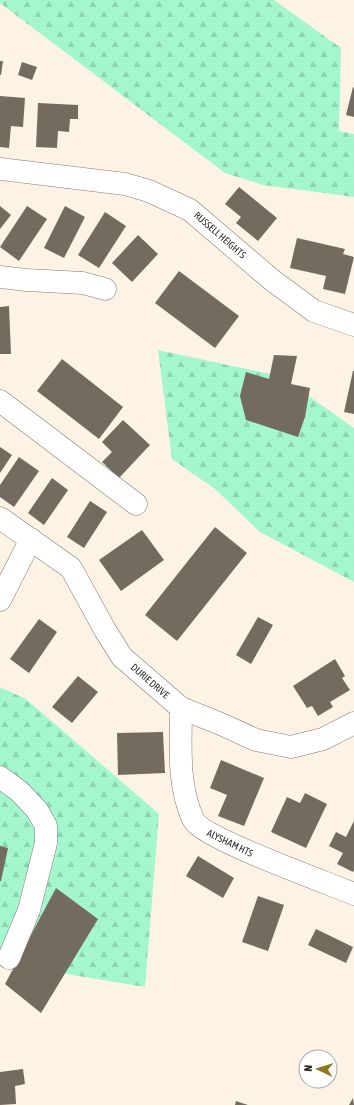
<svg xmlns="http://www.w3.org/2000/svg" width="354" height="1105" viewBox="0 0 354 1105" font-family="'Asap Condensed',sans-serif">
<defs>
<pattern id="forest-firs" width="22" height="20" patternUnits="userSpaceOnUse"><rect width="22" height="20" fill="#a4f6cc"/><path d="M5 1l3.5 6h-7zM16 11l3.5 6h-7z" fill="#8dd3af"/></pattern>
</defs>
<rect width="100%" height="100%" fill="#fdf3e5"/>
<path fill="url(#forest-firs)" d="M0,0H274L341,48L339,131L354,134V197L263,185L225,173L0,3Z
M158,350L280,376L354,428V582L260,532L215,489L172,459Z
M0,687L26,699L159,814L145,987L0,963Z"/>
<path fill="#746b5f" d="M0,61H3L1,75H0Z
M22,62L37,67L32,80L18,75Z
M353,87L354,88V117L346,115Z
M0,96L25,98L23,127L11,126L9,148L0,147Z
M38,103L78,105V119H70L69,132L58,131L57,148L36,147Z
M239,187L277,218L258,241L236,223L241,217L225,204Z
M0,206L11,215L0,229Z
M27,206L47,219L19,261L0,247Z
M65,206L85,217L64,258L44,248Z
M105,212L126,226L99,268L78,255Z
M138,235L158,254L132,282L112,263Z
M297,238L345,249L343,254L354,257L345,294L323,289L326,276L290,268Z
M179,271L239,316L215,348L155,303Z
M9,306L11,354H0V307Z
M274,355L297,356L291,384L310,388L305,417L298,437L246,420L240,396L246,372L269,379Z
M62,359L123,407L99,439L37,391Z
M353,371H354V414L344,412Z
M123,420L150,445L119,478L102,462L112,452L102,442Z
M0,447L12,455L0,473Z
M19,457L39,471L14,507L0,497V485Z
M52,478L68,490L44,525L28,513Z
M90,501L107,512L84,548L67,537Z
M215,527L247,553L177,641L145,615Z
M142,530L164,560L121,591L99,560Z
M258,617L273,625L251,664L236,655Z
M39,619L57,632L29,673L10,659Z
M335,659L345,676L342,678L350,690L330,702L333,707L318,716L312,706L307,708L293,686Z
M78,676L98,692L72,723L52,707Z
M163,732L165,773L118,775L117,733Z
M221,760L264,778L244,826L218,816L227,795L210,788Z
M305,793L327,804L306,848L271,832L287,797L300,803Z
M354,821V870L353,872L337,864L343,853L329,846L336,832L346,837Z
M0,846L8,848L1,881H0Z
M198,856L234,878L223,898L186,876Z
M56,888L98,919L41,1013L5,984Z
M258,896L284,905L268,951L242,942Z
M316,929L353,947L346,963L308,945Z
M23,1069L25,1084L15,1086L16,1104L0,1105V1072Z
M353,1098L354,1105H349Z
M236,1101L248,1105H235Z"/>
<g fill="none" stroke-linecap="round" stroke-linejoin="round">
<g stroke="#837a6d" stroke-width="23">
<path id="minor" d="M0,169L125,184L149,191L190,210L272,280L314,311L354,325
M0,277L26,280L83,283L105,289
M0,401L136,504
M0,518L71,568L105,630L122,657L181,708L221,724L256,740L291,747L323,739L354,723
M0,600L31,539
M181,708C181,745 177,784 193,819C201,838 328,883 354,894
M0,777L19,791L37,810L46,826V843L29,910L9,958"/>
</g>
<use href="#minor" stroke="#fff" stroke-width="22"/>
</g>
<g text-anchor="middle" dominant-baseline="central" stroke-width="4" stroke-linejoin="round" paint-order="stroke">
<g font-size="10" fill="#2a2722" stroke="#fff">
<text transform="translate(220 235) rotate(41)">RUSSELL HEIGHTS</text>
<text transform="translate(150 681) rotate(41)">DURIE DRIVE</text>
<text transform="translate(230 843) rotate(26)">ALYSHAM HTS</text>
</g>
</g>
<g transform="translate(318 1069) rotate(274)"><circle r="19" fill="#ffffff" stroke="#aaa9a7"/>
<path d="M0-3L7 15L0 10L-7 15Z" fill="#8e791e"/>
<text y="-6" font-size="11" font-weight="bold" text-anchor="middle" fill="#2a2722">N</text>
</g>
</svg>
